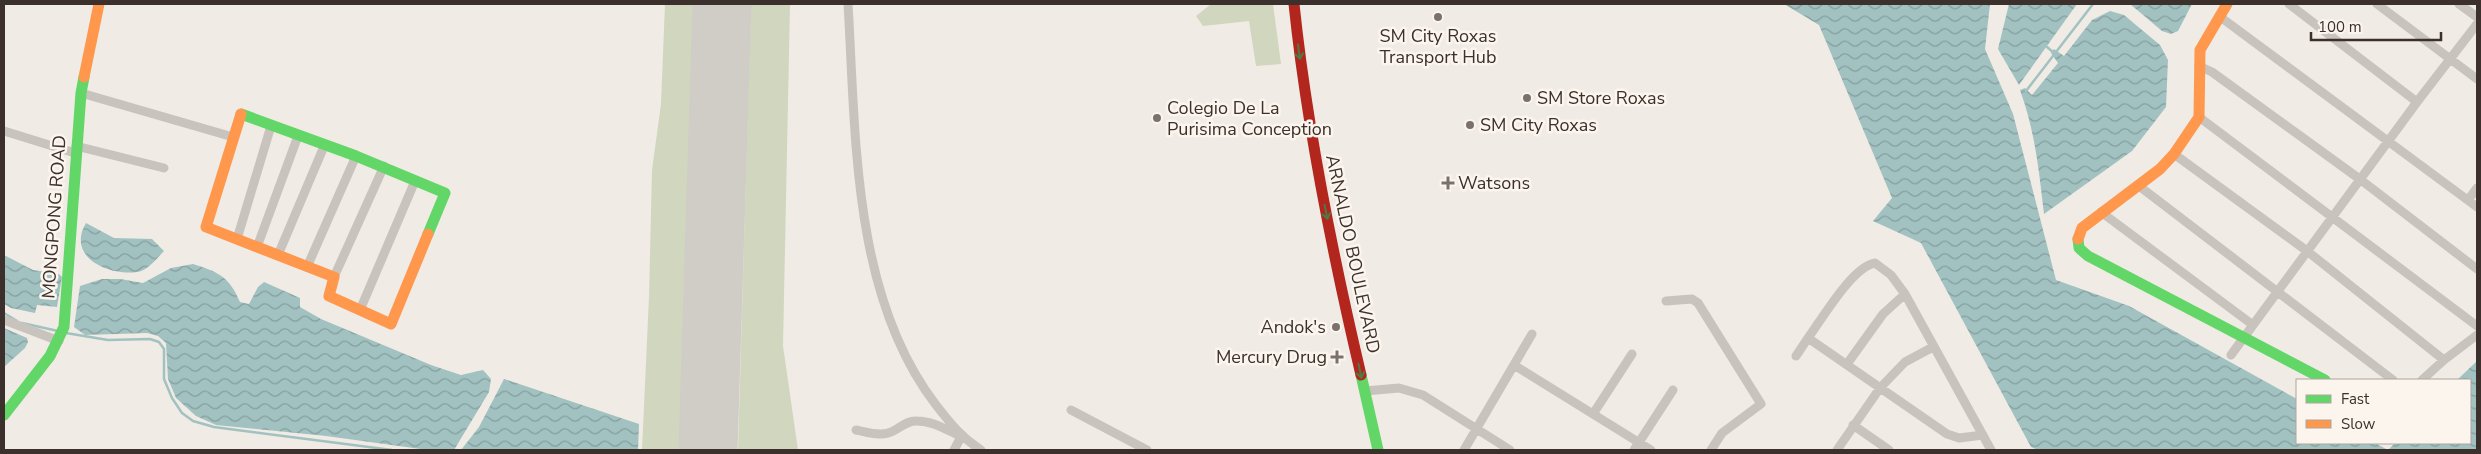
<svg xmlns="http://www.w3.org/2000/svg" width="2481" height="454" viewBox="0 0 2481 454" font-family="'Nunito Sans',sans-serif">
<defs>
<pattern id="water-waves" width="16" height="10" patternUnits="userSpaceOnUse" patternTransform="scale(1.25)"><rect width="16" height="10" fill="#a1c2c1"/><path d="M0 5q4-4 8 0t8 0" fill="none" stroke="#849e9d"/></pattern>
</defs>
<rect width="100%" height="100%" fill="#f0ebe5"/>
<path fill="#d1d6bf" d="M665,4H693L680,450H642L649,297L652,170L661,104Z
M751,4H790L783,346L798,450H738Z
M1211,4H1273L1281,64L1256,66L1249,21L1203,26L1196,16Z"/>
<path fill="url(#water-waves)" d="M1784,4H1990L1985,49L2013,114L2056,280L2129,306L2297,399V443H2375L2388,450L2395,443H2470V380H2457L2477,361V450H2038L2031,447L1921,243L1873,221L1892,198L1819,25Z
M2009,4H2077L2019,85L1998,49Z
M2130,4H2192L2178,31L2171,34L2162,31Z
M2110,11L2124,15L2160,45L2168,60L2166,107L2132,151L2044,214C2039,171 2035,131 2020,90L2025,88L2032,95L2058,63L2051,53L2054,49L2064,56L2092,20Z
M86,223L114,238L152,239L164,251C157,258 148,271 137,272C108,276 66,257 86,223Z
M4,255L33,270L59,274L62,277L57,307L37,305L35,313L11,308L4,304Z
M193,264C218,272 229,276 240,302L249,304L258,287L264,282L300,298V307L321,319L431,365L461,375L483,370L491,379L489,392L454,450H428L326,436L216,425L196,416L176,398L168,379L166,343L158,336L147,333L85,335L74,327L80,286L102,279H120L143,283L171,268Z
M4,328L27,338L28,342L25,348L4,367Z
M504,379L639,424L638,450H461L479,427Z"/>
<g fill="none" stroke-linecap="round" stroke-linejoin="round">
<path stroke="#a1c2c1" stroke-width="2.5" d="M2047,47L2054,53
M2026,91L2093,4
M4,313L17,321
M22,323L58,331
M66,333L108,340L150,339L159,342L164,349V379L172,398L182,413L193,421L214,427L392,450"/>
<path stroke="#d0ccc6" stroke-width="59" d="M708,450L722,4"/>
<path stroke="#c9c3be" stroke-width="9" d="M848,4C856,135 852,296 936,405C951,424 961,437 981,450
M2289,4L2417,102
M2377,4L2477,79
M2459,4L2477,17
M2219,16L2477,207
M2199,66L2212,72L2361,180L2477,269
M81,93L233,137
M2199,117L2477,326
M4,131L75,153
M76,146L164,168
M2174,154L2307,251L2444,360
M2139,186L2393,380
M2468,200L2477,188
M2101,212L2253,325
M237,239L271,126
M257,247L298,136
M278,255L325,144
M307,267L356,156
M334,277L384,166
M1666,301L1692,299L1698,303L1761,404L1722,433L1711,450
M360,310L415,181
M4,320L59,341
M2231,355L2417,102L2477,24
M1796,356L1808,338
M1847,364L1883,314L1905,294
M1514,365L1651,450
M2422,380L2444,360L2477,335
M1365,391L1399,388L1423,395L1510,450
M1071,410L1147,450
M1593,414L1632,354
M1853,425L1889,450
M856,430C867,432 878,436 888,433C898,431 905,420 917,421C932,421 945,429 958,435
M1983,435L1959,438L1947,434L1808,338C1822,319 1852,267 1875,263L1891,275L1905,294L1991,450
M954,450L961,437
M1464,450L1532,334
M1634,450L1673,390
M1837,450L1880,388L1905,362L1933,347"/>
<path stroke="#63d668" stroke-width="11" d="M241,114L356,156L445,193L428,234
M2078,239L2079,248L2088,256L2325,380
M1361,375L1378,450
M4,415L50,356L64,327L81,93L84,77"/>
<path stroke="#ff974d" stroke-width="11" d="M84,77L99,4
M241,114L206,227L334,277L329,296L391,324L428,234
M2078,239L2082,228L2160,169L2174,154L2199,117L2200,50L2227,4"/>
<path stroke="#b3261e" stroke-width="11" d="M1294,4C1307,129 1332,252 1361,375"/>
</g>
<defs><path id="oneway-shaft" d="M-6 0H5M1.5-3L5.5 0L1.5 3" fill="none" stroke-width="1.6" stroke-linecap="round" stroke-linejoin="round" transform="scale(1.25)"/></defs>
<g stroke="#4d7b46">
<use href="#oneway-shaft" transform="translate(1299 52) rotate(82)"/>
<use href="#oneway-shaft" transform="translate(1326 212) rotate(78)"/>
<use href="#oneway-shaft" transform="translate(1360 371) rotate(78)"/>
</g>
<g fill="#7a716c" stroke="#fbf5ee" stroke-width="2">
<circle cx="1438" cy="17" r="5"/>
<circle cx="1527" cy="98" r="5"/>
<circle cx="1157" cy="118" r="5"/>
<circle cx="1470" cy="125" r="5"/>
<path d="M1445.5 175.5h5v5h5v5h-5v5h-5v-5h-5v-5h5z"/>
<circle cx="1336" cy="327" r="5"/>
<path d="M1334.5 349.5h5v5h5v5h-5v5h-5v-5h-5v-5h5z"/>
</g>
<g text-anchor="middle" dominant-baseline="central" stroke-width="5" stroke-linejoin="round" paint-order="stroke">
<g font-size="18" fill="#3b302b" stroke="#fbf5ee" text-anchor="start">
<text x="1438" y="36" text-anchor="middle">SM City Roxas<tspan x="1438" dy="21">Transport Hub</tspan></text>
<text x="1537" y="98">SM Store Roxas</text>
<text x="1167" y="108">Colegio De La<tspan x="1167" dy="21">Purisima Conception</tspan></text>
<text x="1480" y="125">SM City Roxas</text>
<text x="1458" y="183">Watsons</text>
<text x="1326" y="327" text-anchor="end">Andok's</text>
<text x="1327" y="357" text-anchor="end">Mercury Drug</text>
</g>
<g font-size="18" fill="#3b302b" stroke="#fbf5ee">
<text transform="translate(54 217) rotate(-86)">MONGPONG ROAD</text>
<text transform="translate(1353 254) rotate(78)">ARNALDO BOULEVARD</text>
</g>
</g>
<rect width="2481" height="454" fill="none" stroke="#3b302b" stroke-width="10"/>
<rect x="2296" y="379" width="175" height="65" fill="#fbf5ee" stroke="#aea6a0"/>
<rect x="2306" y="395" width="25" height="8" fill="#63d668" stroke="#aea6a0"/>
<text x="2341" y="404" font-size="15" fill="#3b302b">Fast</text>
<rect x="2306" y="420" width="25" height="8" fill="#ff974d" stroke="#aea6a0"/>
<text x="2341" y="429" font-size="15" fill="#3b302b">Slow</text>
<path d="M2311 32v8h130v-8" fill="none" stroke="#3b302b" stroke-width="2.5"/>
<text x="2318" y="32" font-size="15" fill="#3b302b" stroke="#fbf5ee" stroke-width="4" paint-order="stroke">100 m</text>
</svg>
